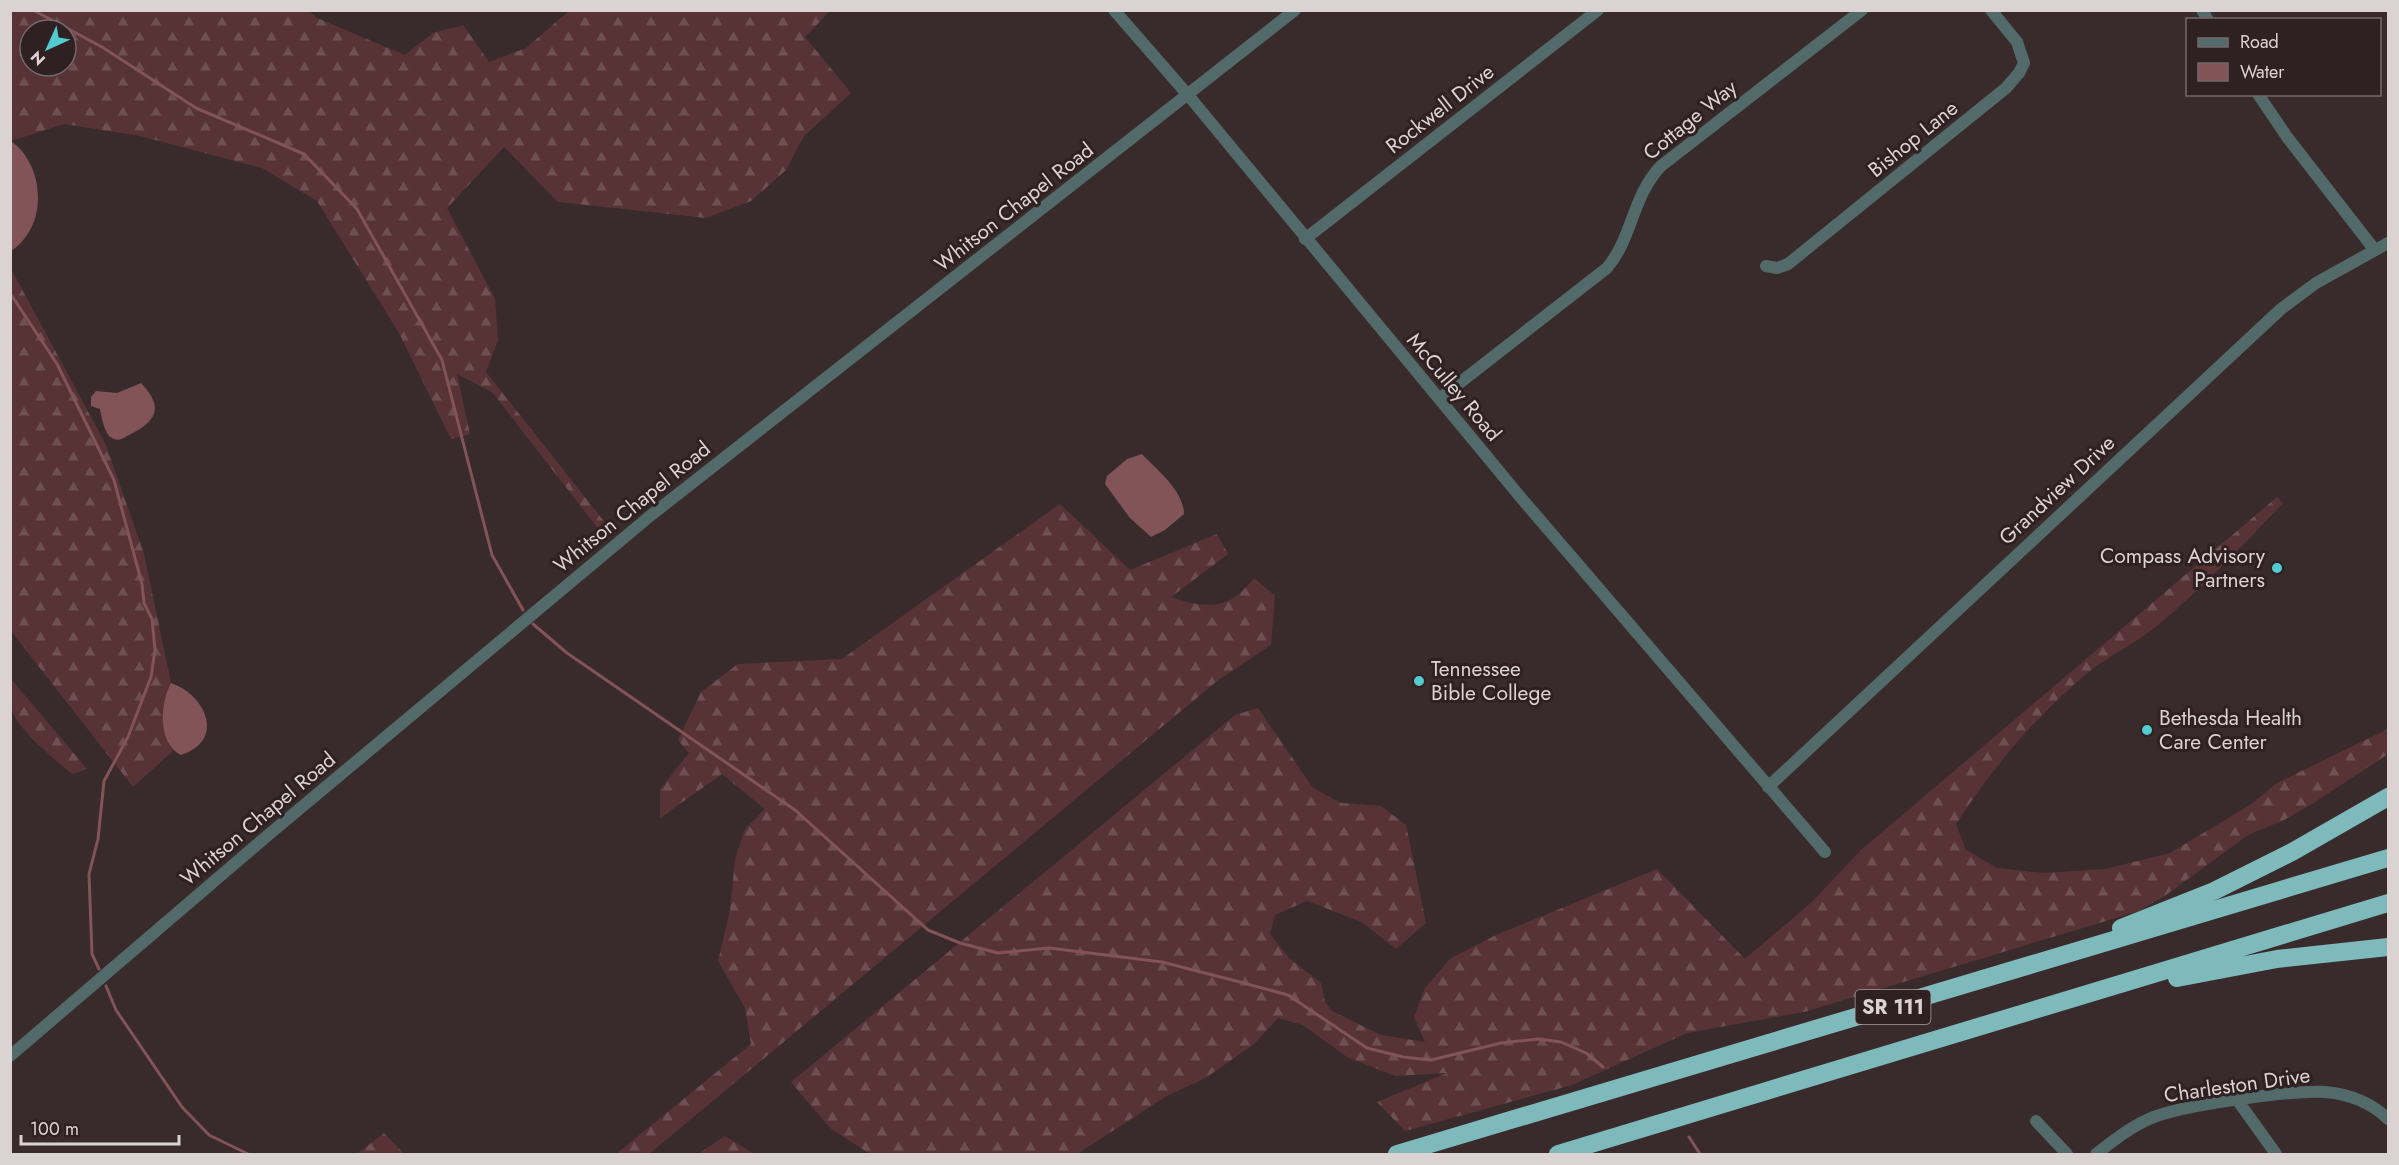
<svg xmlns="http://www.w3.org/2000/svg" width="2399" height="1165" viewBox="0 0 2399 1165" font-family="Jost,sans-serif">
<defs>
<pattern id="forest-firs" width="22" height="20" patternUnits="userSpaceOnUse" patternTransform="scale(1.5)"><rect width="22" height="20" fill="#573336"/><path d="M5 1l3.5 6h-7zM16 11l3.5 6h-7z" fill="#6f5052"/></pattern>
</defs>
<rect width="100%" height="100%" fill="#392b2c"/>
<path fill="url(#forest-firs)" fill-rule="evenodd" d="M11,11H309L317,18L405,55L433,33L463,25L489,62L526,48L569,11H830L805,37L851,93L804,136L786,170L751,201L706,218L558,202L504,147L447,208L495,299L498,340L486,372L614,534L607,540L492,392L457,374L470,434L451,439L399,333L317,201L262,168L140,136L64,124L11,141ZM30,30H66V66H30Z
M10,267L106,445L144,554L171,683C160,702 161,732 173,751L133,787L11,631Z
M2277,497L2283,503C2243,545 2204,587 2159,624C2136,644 2107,656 2084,676C2036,716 1990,771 1956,824L1966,850L1997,868L2044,873L2105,869L2170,853L2250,805L2277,783L2388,729V754L2312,804L2284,820L2248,835L2166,895L2139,911L1804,1012L1687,1033L1572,1085L1405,1131L1377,1102L1447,1073L1395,1076L1347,1057L1303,1025L1278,1018L1254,1044L1207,1077L1165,1097L1077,1154H870L830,1128L791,1082L1235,715L1258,708L1313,788L1341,803L1381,806L1406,825L1426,923L1396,949L1362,922L1307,901L1275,915L1270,934L1289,958L1321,983L1325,1002L1332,1011L1381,1035L1425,1042L1414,1017L1425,988L1450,959L1496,935L1657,869L1745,959L1812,902L1861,850Z
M1060,504L1130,570L1217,534L1228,554L1171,597C1207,609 1229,611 1254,578L1275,596L1271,645L1217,681L649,1154H616L751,1044L745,1008L718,961L730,910L735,859L745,829L765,809L722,774L660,818V789L689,753L678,740L701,692L738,664L842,659Z
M11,679L87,769L72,774C55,759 17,730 11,708C9,700 10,688 11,679Z
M384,1133L404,1154H357Z
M725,1136L754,1154H698Z"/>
<path fill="#825357" d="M11,141C46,166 48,227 11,251Z
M141,383C165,408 156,422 129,435C124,438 118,442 112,438C105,435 101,416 100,409L91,406V397L96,391L117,393Z
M1142,454C1157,470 1184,491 1184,514L1165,530L1151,537L1130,518L1105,484L1107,476L1127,459Z
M171,683C206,695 226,740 181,755C157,743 160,703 171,683Z"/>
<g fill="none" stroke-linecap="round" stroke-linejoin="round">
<path stroke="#825357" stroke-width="3" d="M33,10L102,47L196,108L304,154L357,209L442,360L492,555L523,610
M10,293L57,364L114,480L142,584L144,603L152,619L155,650L151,677L128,737L104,781L98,839L89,874L92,954L99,969
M533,624L567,653L795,810L928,930L960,943L998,953L1049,948L1162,962L1236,981L1288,995L1367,1048L1403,1057L1431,1060L1501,1043L1538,1039L1561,1042L1586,1053L1603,1067
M106,986L116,1010L182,1107L209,1135L248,1154
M1689,1137L1700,1154"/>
<path stroke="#526a6a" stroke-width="12" d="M1114,10L1188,95L1522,499L1825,852
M2202,10L2208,20
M2258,94L2287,137L2374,249
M1305,239L1598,10
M1766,266L1777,268L1788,264L2006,88L2019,73L2024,63L2017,42L1991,10
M1439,399L1607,268C1633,237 1632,196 1661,166L1862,10
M1768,787L2281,309L2316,283L2388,243
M10,1056L267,836L650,516L1295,10
M2238,1101L2276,1154
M2036,1121L2067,1154
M2096,1154C2113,1141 2129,1128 2149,1119C2180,1105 2291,1090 2326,1092C2349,1094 2372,1103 2388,1119"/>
<path stroke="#7ebabc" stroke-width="18" d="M2121,928L2214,891L2292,852L2388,797
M2177,978L2277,959L2388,947
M1397,1154L2388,858
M1558,1154L2388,903"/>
</g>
<g fill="#52ccd0" stroke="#2f2122" stroke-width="2">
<circle cx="2277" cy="568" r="6"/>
<circle cx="1419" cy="681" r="6"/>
<circle cx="2147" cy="730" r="6"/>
</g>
<g text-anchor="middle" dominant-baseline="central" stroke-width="6" stroke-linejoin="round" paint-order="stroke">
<rect fill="#2f2122" stroke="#a79d9d" stroke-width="1.5" x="1855.5" y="990" width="75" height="34" rx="4.5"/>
<g font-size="20" font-weight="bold" fill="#dbd2d2">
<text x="1893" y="1007">SR 111</text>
</g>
<g font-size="21" fill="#dbd2d2" stroke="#2f2122">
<text transform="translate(1440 109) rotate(-38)">Rockwell Drive</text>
<text transform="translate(1690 120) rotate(-39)">Cottage Way</text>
<text transform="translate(1913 139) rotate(-39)">Bishop Lane</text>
<text transform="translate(1014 207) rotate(-38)">Whitson Chapel Road</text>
<text transform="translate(1454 387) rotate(50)">McCulley Road</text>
<text transform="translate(2057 490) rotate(-43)">Grandview Drive</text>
<text transform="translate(632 507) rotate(-39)">Whitson Chapel Road</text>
<text transform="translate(258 819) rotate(-40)">Whitson Chapel Road</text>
<text transform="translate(2237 1085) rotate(-8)">Charleston Drive</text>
</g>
<g font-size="21" fill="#dbd2d2" stroke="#2f2122" text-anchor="start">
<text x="2265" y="556" text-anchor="end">Compass Advisory<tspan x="2265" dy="24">Partners</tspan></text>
<text x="1431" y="669">Tennessee<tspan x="1431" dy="24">Bible College</tspan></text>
<text x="2159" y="718">Bethesda Health<tspan x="2159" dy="24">Care Center</tspan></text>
</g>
</g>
<rect width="2399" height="1165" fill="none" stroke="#dbd2d2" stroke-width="24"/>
<rect x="2186" y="18" width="195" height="78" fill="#2f2122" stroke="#746868" stroke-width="1.5"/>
<rect x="2198" y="38" width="30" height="9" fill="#526a6a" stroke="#746868" stroke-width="1.5"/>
<text x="2240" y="48" font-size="18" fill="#dbd2d2">Road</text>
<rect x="2198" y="63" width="30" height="18" fill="#825357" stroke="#746868" stroke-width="1.5"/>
<text x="2240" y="78" font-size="18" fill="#dbd2d2">Water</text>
<g transform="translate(48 48) rotate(225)"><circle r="28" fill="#2f2122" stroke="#746868" stroke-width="1.5"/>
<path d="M0-4.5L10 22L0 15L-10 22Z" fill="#52ccd0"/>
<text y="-9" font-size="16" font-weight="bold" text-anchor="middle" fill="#dbd2d2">N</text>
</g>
<path d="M21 1135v9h158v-9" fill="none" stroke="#dbd2d2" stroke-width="3"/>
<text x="30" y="1135" font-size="18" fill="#dbd2d2" stroke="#2f2122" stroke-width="4.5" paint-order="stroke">100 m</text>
</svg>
